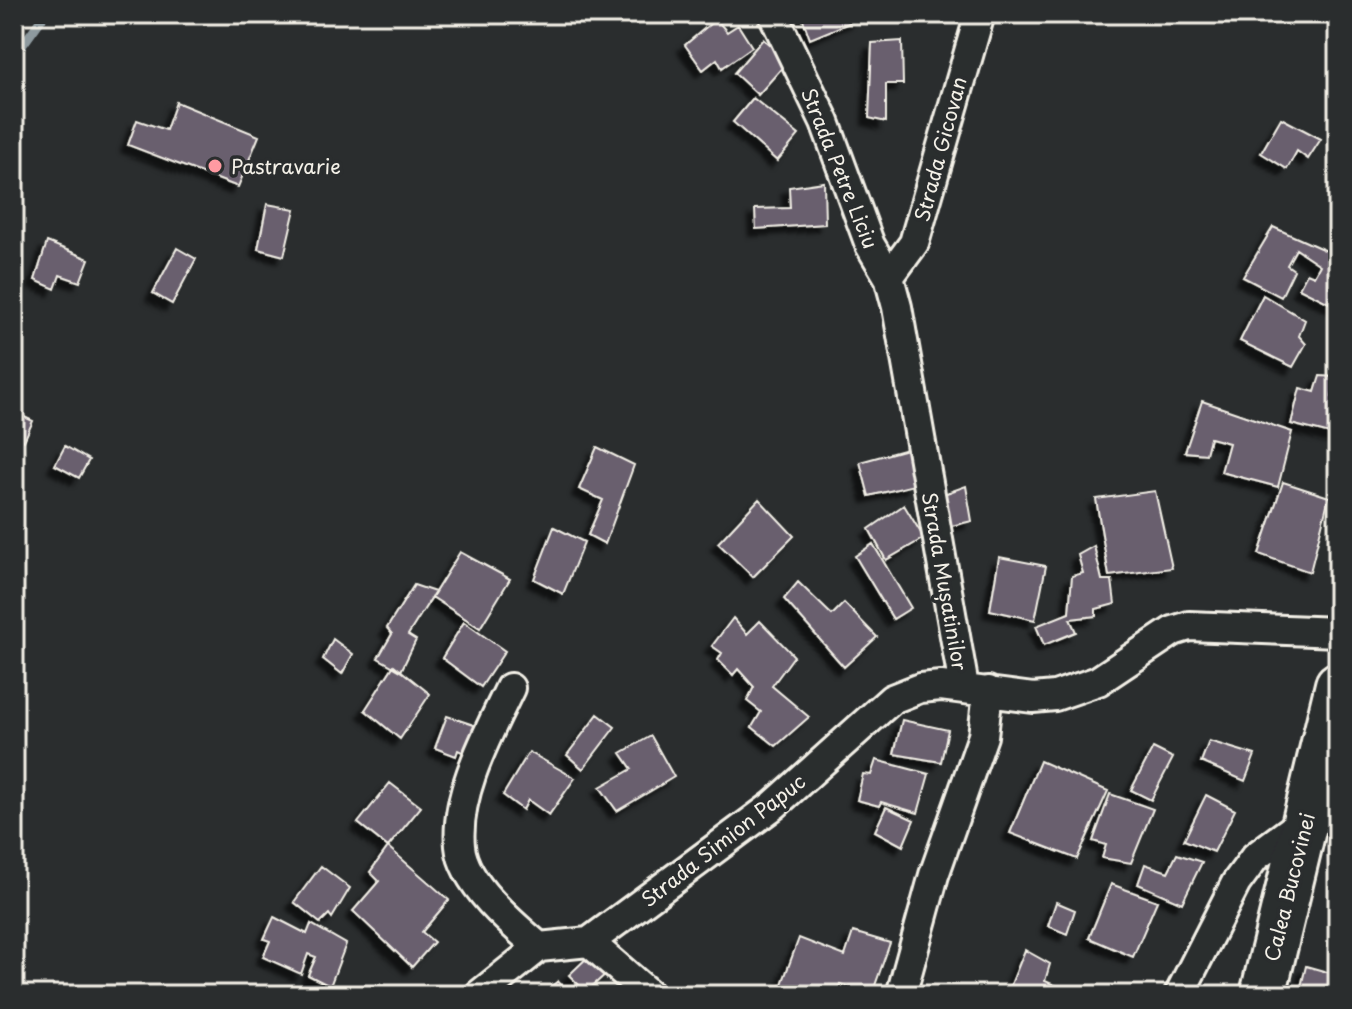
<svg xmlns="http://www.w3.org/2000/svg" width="1352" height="1009" viewBox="0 0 1352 1009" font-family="'Playpen Sans',sans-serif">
<defs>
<filter id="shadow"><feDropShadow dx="-7" dy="7" stdDeviation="2" flood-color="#0009"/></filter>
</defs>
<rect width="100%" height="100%" fill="#2a2d2e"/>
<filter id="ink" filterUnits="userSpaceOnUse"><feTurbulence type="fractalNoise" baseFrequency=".0125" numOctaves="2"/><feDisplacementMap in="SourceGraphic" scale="16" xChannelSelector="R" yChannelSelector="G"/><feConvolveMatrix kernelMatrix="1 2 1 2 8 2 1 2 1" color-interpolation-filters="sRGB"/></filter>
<g filter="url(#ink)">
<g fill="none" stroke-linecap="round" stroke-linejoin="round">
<path stroke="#8e9a9f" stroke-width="9" d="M14,57L45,14"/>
</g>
<path fill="#695e6e" stroke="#f4f1e8" stroke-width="2" filter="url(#shadow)" d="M801,14H857L859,19L810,39Z
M716,19L727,32L738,25L752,47L722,68L717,59L703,70L685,45Z
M763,39L788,61L758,95L734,73Z
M902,41L903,84H886V122L869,118L872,43Z
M753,98L799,135L777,161L733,122Z
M176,102L259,136L238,187L128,145L137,120L166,130Z
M1281,118L1321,139L1308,159L1297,151L1287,169L1261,153Z
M824,182L825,224L756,229L755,209L790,208L789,187Z
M267,204L295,209L284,256L258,249Z
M1273,227L1338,256L1337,307L1299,288L1307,273L1314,276L1320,265L1296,249L1287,265L1294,270L1281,297L1243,277Z
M47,242L89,259L80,282L60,275L55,289L35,280Z
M177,248L196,259L172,304L153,293Z
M1263,295L1305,320L1299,336L1306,344L1293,367L1240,341Z
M1320,376L1335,377L1332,397L1338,399V436L1291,424L1300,388L1315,392Z
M1202,401L1292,432L1278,487L1221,472L1229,443L1210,438L1206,454L1185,452Z
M20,415L33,421L24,441L14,436Z
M65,446L89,460L79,478L55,465Z
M597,447L634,465L605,544L588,535L603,500L579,489Z
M907,449L914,485L869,496L860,462Z
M1283,482L1329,497L1310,572L1259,554Z
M966,486L972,521L947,527L941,495Z
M1155,491L1172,568L1109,576L1096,499Z
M759,499L794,536L753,577L718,543Z
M904,505L924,538L886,560L869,529Z
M554,527L584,542L563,594L534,579Z
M873,544L911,608L893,619L855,556Z
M1094,546L1102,580H1112L1115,604L1096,609V616L1070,619L1076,632L1044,645L1036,626L1069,613L1072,576L1083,573L1078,555Z
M460,552L510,579L480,628L432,597Z
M999,557L1046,566L1035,620L990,610Z
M798,582L832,615L844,603L877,637L844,667L784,599Z
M414,585L435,592L408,635L416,640L401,671L378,658L392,634L387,628Z
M733,618L747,634L760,621L794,656L772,686L809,717L776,746L752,727L761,712L747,701L754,687L738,669L733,675L718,660L722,653L712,646Z
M464,622L505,651L481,687L442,658Z
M333,639L353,654L342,674L323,659Z
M394,665L430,694L400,739L365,710Z
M598,714L615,727L583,769L567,755Z
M447,716L486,729L474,757L458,750L456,756L435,748Z
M902,720L948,730L941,762L894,754Z
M651,736L674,777L617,811L600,787L632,769L621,753Z
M1209,741L1255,755L1245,781L1201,762Z
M1153,748L1173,758L1151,800L1131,790Z
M529,752L575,778L549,815L528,800L523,810L503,795Z
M876,760L929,774L918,813L881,802L879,806L857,800L863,774L871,775Z
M1040,761L1108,791L1077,859L1010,833Z
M390,783L421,807L388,847L358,823Z
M1110,794L1153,809L1131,863L1102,858L1106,845L1093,841Z
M1206,795L1235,810L1214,852L1184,840Z
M886,807L914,820L903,846L875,831Z
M388,847L449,900L422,932L434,942L412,967L353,911L379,881L370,872Z
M1177,854L1202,862L1182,903L1138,884L1145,864L1168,872Z
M321,866L350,888L332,918L329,914L320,923L294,902Z
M1111,884L1157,901L1133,957L1089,938Z
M1056,902L1075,910L1067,934L1048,926Z
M274,917L307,934L311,924L346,944L330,986L308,975L316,957L308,954L301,974L263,957L270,941L264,939Z
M853,932L890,943L872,994L840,984L836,995H778L799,938L845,956Z
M1025,950L1050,964L1045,981L1078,995H1030L1010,987Z
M591,954L608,972L586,992L569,975Z
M1306,966L1338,975V995H1299Z
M558,981L569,995H541Z"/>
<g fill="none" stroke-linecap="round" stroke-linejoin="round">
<g stroke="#f4f1e8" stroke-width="34">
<path id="street" d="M773,14L825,122L870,245L889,277L897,307L964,687
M889,277L914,243L980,14
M510,688C488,734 455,793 460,846C463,883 513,925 539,947
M589,942L650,995
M479,995L539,947L589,942L774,805L892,699L920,688L941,686L1033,698L1055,696L1098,681L1173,631L1189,626L1338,632
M901,995L934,875L983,736L988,691
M1179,995L1236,883L1255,857L1305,820"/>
</g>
<g stroke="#f4f1e8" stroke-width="50">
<path id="highway" d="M1263,995L1338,685"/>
</g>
<use href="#street" stroke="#2a2d2e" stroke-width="28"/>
<use href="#highway" stroke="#2a2d2e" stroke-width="44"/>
</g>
</g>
<circle fill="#ff9aa2" stroke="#2a2d2e" stroke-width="3" cx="215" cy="166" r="8"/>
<g text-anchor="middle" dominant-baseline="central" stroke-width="7" stroke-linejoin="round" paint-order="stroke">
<g font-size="20" fill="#f4f1e8" stroke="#2a2d2e">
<text transform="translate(940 149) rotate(-75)">Strada Gicovan</text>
<text transform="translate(840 168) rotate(68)">Strada Petre Liciu</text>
<text transform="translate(945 581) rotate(80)">Strada Mușatinilor</text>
<text transform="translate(723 840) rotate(-38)">Strada Simion Papuc</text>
<text transform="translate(1289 887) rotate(-76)">Calea Bucovinei</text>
</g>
<g font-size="20" fill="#f4f1e8" stroke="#2a2d2e" text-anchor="start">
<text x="231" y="166">Pastravarie</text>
</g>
</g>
<rect width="1352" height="1009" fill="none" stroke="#2a2d2e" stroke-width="48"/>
<rect x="24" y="24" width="1304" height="961" fill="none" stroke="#f4f1e8" stroke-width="3" filter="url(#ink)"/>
</svg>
